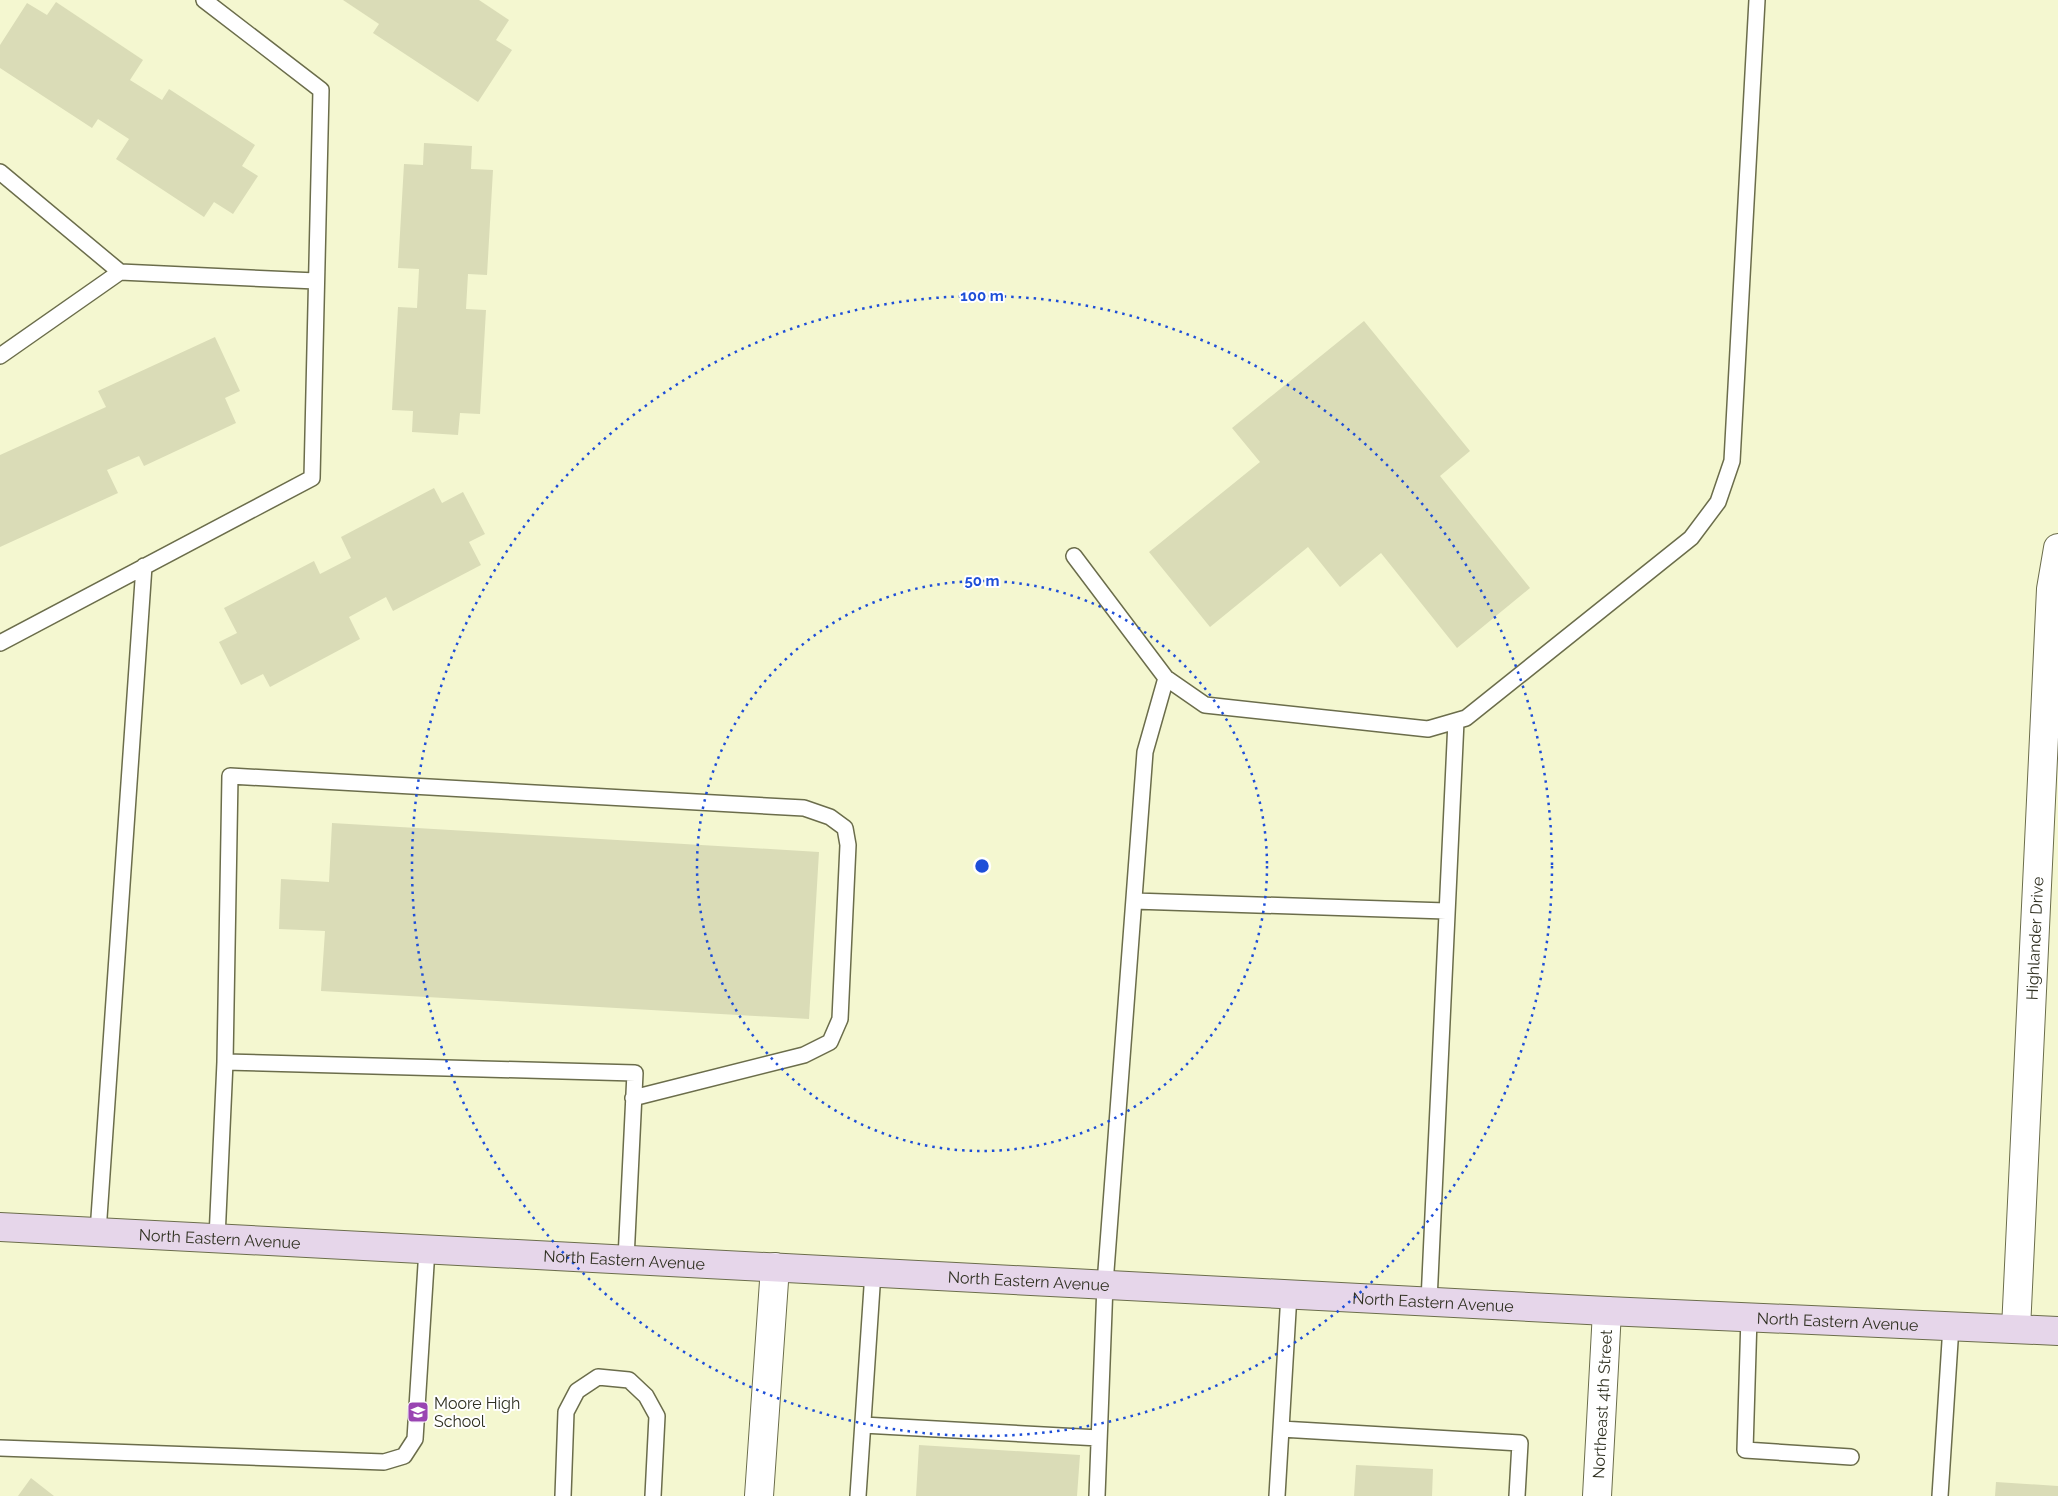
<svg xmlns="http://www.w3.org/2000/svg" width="2058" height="1496" viewBox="0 0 2058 1496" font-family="Raleway,sans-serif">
<rect width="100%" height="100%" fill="#f4f7d0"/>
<path fill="#dadcb7" d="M343,0H479L509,20L496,40L512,50L478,102L373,33L379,24Z
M56,2L143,60L130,80L162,100L169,89L255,145L242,166L258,176L233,214L214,202L204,217L116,159L129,139L98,119L92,128L0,68V45L27,3L47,15Z
M424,143L472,146L471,169L493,170L487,275L468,274L466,309L486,310L480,414L460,413L458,435L412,432L413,411L392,410L398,307L417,308L419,269L398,268L404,164L423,165Z
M1364,321L1470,451L1440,476L1530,588L1457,648L1381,553L1340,587L1308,547L1210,627L1149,552L1260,462L1232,428Z
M215,337L240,391L225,398L236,423L144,466L139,456L107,470L118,493L0,547V455L106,407L98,391Z
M434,488L442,503L463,492L485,534L469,542L481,565L393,611L386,597L349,617L360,639L270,687L263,674L241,685L219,642L237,633L224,608L314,561L320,574L351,558L341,537Z
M332,823L819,852L809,1019L321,991L325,931L279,929L281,879L329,882Z
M919,1445L1080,1455L1077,1496H916Z
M1356,1465L1433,1469L1432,1496H1354Z
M31,1478L54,1496H18Z
M1996,1482L2058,1486V1496H1995Z"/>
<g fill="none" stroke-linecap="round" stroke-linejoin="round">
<g stroke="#6b6d4b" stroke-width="18">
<path id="lane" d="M0,172L120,272L316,281
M0,356L120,272
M1074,556L1166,678L1205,705L1428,729L1466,718L1691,538L1718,502L1732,461L1757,0
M0,643L312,478L321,90L204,0
M1134,901L1446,911
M225,1062L230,776L804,808L830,817L845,828L848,845L840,1019L830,1042L804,1055L633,1098
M98,1232L144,566
M217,1238L225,1062L635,1073L626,1259
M1429,1301L1456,721
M1749,1317L1745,1450L1851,1457
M863,1425L1099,1438
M1281,1429L1520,1443L1517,1496
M0,1448L384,1462L404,1456L415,1439L427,1249
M563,1496L566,1412L577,1391L598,1377L629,1380L646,1396L657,1416L653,1496
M858,1496L873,1272
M1097,1496L1105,1284L1145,752L1166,678
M1277,1496L1289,1294
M1940,1496L1951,1326"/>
</g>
<g stroke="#6b6d4b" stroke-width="30">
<g id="street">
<path id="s1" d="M2016,1329L2051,589L2058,548"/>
<path d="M759,1496L775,1267"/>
<path id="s2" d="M1597,1496L1607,1311"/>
</g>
</g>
<g stroke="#6b6d4b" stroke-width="30">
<g id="secondary">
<path id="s3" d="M0,1227L1607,1311L2058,1331"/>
</g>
</g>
<use href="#lane" stroke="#fff" stroke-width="15"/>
<use href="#street" stroke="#fff" stroke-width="28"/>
<use href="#secondary" stroke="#e6d6ea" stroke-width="28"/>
</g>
<g fill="none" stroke="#1d4ed8" stroke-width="2.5" stroke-dasharray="2.5 5">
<circle cx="982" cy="866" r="285"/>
<circle cx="982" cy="866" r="570"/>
</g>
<defs>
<g id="school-square" transform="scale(1.125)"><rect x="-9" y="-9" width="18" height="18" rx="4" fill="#9944b2" stroke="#fff"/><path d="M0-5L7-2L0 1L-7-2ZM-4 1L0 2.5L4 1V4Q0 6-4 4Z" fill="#fff"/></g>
</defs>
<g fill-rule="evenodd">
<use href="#school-square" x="418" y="1412"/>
</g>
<g text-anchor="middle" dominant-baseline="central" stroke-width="4" stroke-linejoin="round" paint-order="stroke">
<g font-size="16" fill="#2f3021" stroke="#fff">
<text stroke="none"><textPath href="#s1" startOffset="391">Highlander Drive</textPath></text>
<text stroke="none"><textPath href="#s3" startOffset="220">North Eastern Avenue</textPath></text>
<text stroke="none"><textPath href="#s3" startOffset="625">North Eastern Avenue</textPath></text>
<text stroke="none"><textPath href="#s3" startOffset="1030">North Eastern Avenue</textPath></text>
<text stroke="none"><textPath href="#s3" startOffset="1435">North Eastern Avenue</textPath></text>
<text stroke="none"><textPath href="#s3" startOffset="1840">North Eastern Avenue</textPath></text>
<text stroke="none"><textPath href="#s2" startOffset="92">Northeast 4th Street</textPath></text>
</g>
<g font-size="16" fill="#2f3021" stroke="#fff" text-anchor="start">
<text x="434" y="1403">Moore High<tspan x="434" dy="18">School</tspan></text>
</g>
</g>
<circle cx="982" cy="866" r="8" fill="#1d4ed8" stroke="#fff" stroke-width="2.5"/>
<g font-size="15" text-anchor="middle" font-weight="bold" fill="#1d4ed8" stroke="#fff" stroke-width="4" stroke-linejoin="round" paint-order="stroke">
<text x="982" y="301">100 m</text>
<text x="982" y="586">50 m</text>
</g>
</svg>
